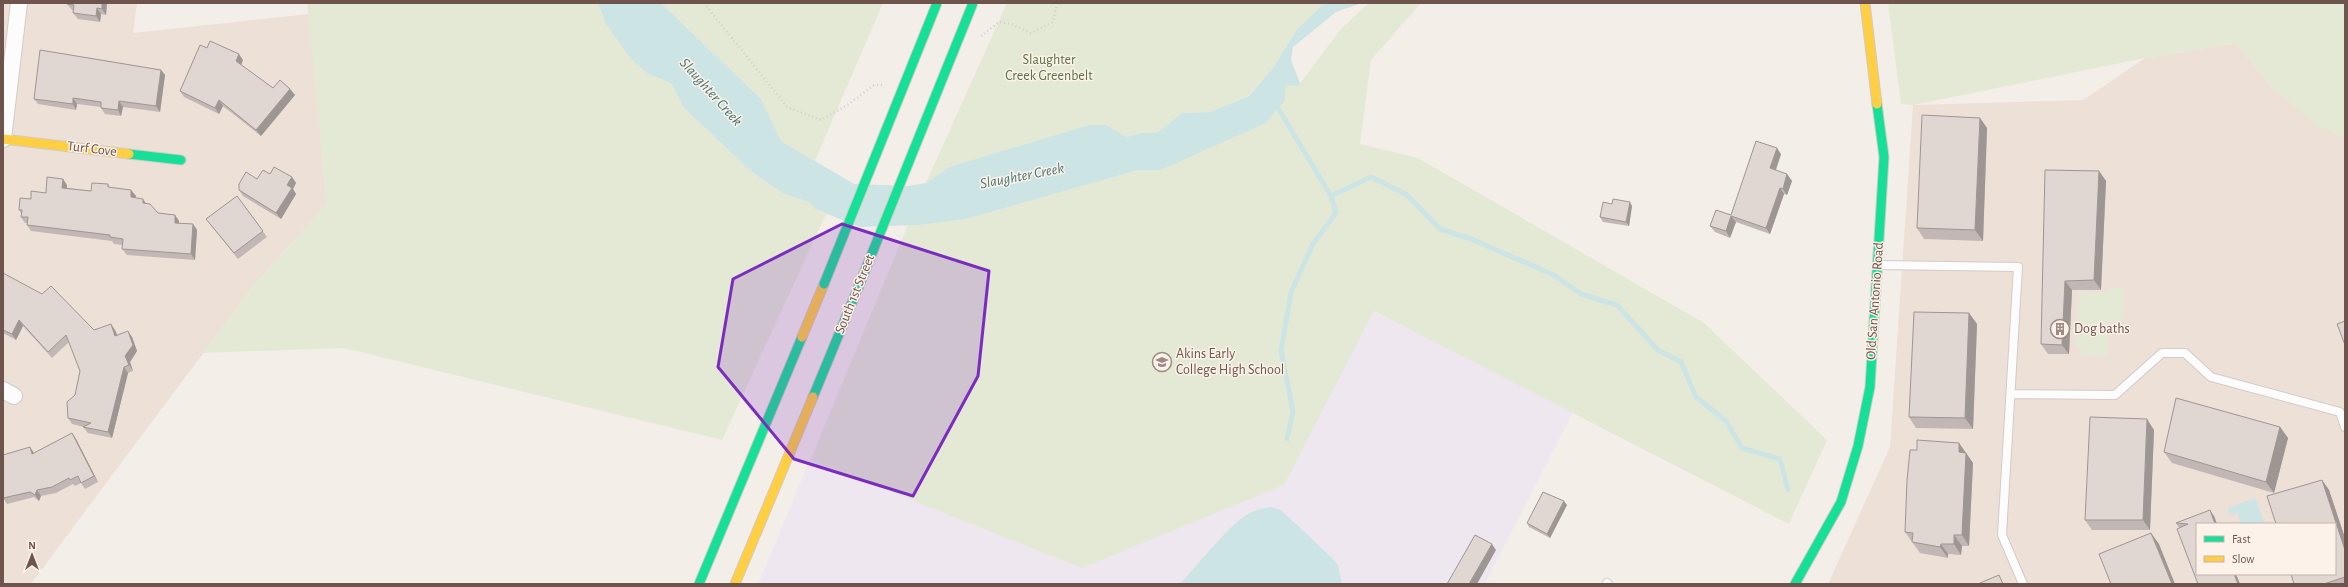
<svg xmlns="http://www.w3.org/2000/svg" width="2348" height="587" viewBox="0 0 2348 587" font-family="'Alegreya Sans',sans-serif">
<rect width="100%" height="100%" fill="#f4eee9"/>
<path fill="#ede0d7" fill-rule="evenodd" d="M3,3H137L133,33L309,14L327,204L254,285L31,584H3Z
M2235,43L2274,89L2345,137V584H1828L1890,447L1913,105L2083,100L2145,58ZM2197,524H2335V574H2197Z"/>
<path fill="#efe7f0" d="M1110,178L1573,412L1485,584H758L908,225L966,219Z"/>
<path fill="#e4e9d5" d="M307,3H598L606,24L648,74L671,83L684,108L752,172L784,194L809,202L815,209L826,214L722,440L344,348L203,353L254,285L327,204Z
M661,3H883L815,161L781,141L761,99Z
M1007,3H1325L1297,29L1275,65L1248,96L1210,112L1182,113L1157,133H1141L1127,137L1106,125H1089L949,167L926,183Z
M1369,3H1421L1371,60L1360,144L1418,158L1704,323L1827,440L1789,524L1374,311L1284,485L1082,568L811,460L908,225L966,219L1138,170H1161L1266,123L1285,100L1286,84L1298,86L1340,30Z
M1888,3H2345V138L2316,125L2274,89L2235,43L2145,58L1913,105L1901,104Z
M2108,288H2124L2122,322L2109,321L2107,356L2080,354V348H2076L2079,291L2108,293Z"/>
<path fill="#cce4e3" d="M598,3H661L761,99L781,141L854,184L908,186L926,183L949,167L1089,125H1106L1127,137L1141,133H1157L1182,113L1210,112L1249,96L1275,65L1297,29L1325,3H1362L1336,12L1293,47L1291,60L1300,83L1298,86L1286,85L1285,100L1266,123L1161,170H1138L966,219L917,225L860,227L815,209L809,202L784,194L752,172L684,108L671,83L648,74L631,59L606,24Z
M2255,498L2265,524H2241L2237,513L2230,515L2228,508Z
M1271,507L1281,510L1332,558L1338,565L1342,584H1180C1197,566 1231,522 1250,513C1257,509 1264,508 1271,507Z"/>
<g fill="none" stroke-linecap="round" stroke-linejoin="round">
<path stroke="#cce4e3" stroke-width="5" d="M1275,103L1331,196L1371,177L1407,195L1440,229L1471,239L1552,274L1581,294L1617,305L1658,350L1681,362L1696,397L1726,421L1742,448L1780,459L1788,490
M1287,439L1293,412L1281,350L1291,292L1313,244L1336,213L1331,196"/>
<g stroke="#d3cbc7" stroke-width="10">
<path id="lane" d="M1878,265L2018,267L2002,535L2023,584
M2011,394L2115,395L2162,353H2185L2211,377L2340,412L2345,427
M1607,583L1608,584"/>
</g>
<g stroke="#d3cbc7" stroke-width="18">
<path id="street" d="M3,139L19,3
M3,390L14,396"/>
</g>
<g stroke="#d2cac6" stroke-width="11">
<path id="fast" d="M129,154L181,160
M813,397L858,288
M699,584L802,337
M1795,584L1841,502L1858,446L1870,387L1884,157L1877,104"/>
</g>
<g stroke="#d2cac6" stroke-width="11">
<path id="slow" d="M1865,3L1877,104
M3,139L129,154
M802,337L824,284
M735,584L813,397"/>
</g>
<path stroke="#d5cdca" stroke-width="2.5" stroke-dasharray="1 3" stroke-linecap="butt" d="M704,3L787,107L821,120L849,104L874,85H885
M981,36L999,22L1012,24L1031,33L1053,22L1057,3"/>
<use href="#lane" stroke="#fdfcfc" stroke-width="8"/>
<use href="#street" stroke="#fdfcfc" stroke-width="16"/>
<use href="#fast" stroke="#16e098" stroke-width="9"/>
<use href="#slow" stroke="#ffcf43" stroke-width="9"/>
<g stroke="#d2cac6" stroke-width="11" stroke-linecap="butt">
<path id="fast-bridge" d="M824,284L937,3
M858,288L973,3"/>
</g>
<use href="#fast-bridge" stroke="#16e098" stroke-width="9"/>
</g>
<path fill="#c1b8b5" d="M107,3L106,15L101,14L100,22L78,19L73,13L74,11L72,10L67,4Z
M207,48L243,60L241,65L273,88L290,89L295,95L261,136L223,106L219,114L184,97L180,91Z
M161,70L165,75L160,112L123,107L121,116L105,114L101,108V107L77,104L76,110L38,104L34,99Z
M1980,118L1987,128L1983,241L1924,239L1917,228Z
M1781,154L1776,170L1787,174L1792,181L1787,195L1784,194L1770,234L1736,222L1730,238L1715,232L1710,226L1731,215Z
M2099,171L2106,181L2101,290H2072L2069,354H2048L2041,344Z
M270,174L292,177L296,183L293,189L296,194L281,219L243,196L239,190L257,179Z
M108,184L110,188L131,190L136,196V198L147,204L158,213L175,215L179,221V223L193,224L197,230L195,260L127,255L122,249L123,245L114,244L112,241L31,231L27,225V223H25L21,217V213L19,210L31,199L46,193L67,185V188L91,191Z
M237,196L267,237L238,259L206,219Z
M1612,204L1632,206L1629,226L1603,222L1600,217Z
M3,273L94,330H115L117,335L132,337L137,351L130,362L133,371L128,373L112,438L88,433L83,427H84L72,424L68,418L75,395L80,371L69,342L52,358L23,326L16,340L3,333Z
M1969,313L1977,324L1973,429L1916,428L1909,417Z
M2280,427L2288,438L2274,493L2172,463L2164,452Z
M2154,430L2150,530H2092L2085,520Z
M72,433L76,439L98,482L85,489L81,483L75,486L73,484L56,493L41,496L39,501L34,497L7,504L3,498L34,453Z
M1959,443L1973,463L1969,546H1962L1961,555L1948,554V558L1920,553L1905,532Z
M2322,480L2329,490L2345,538V584H2294Z
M1567,505L1550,538L1529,527L1527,523Z
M2214,516L2217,524H2197V574H2236L2240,584H2198L2179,528L2176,523Z"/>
<path fill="#9d9693" d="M102,3H107L106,15L102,9Z
M97,8L101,14L100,22L96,16Z
M239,54L243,60L240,67L236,61Z
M161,70L165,75L160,112L156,106Z
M290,89L295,95L261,136L256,130Z
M73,98L77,104L76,110L73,104Z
M219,100L223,106L219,114L215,108Z
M119,101L123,107L121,116L118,110Z
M1980,118L1987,128L1983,241L1975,230Z
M1777,148L1781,154L1774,175L1770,168Z
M2099,171L2106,181L2101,290L2094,280Z
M1787,174L1792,181L1787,195L1783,189Z
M292,177L296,183L293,189L296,194L281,219L276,213L287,185Z
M63,179L67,185L66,194L62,188Z
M1780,188L1784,194L1770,234L1766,228Z
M131,190L136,196L135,203L131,197Z
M143,199L147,205L143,203Z
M1630,202L1632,206L1629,226L1626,222Z
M175,215L179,221V229L175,223Z
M1731,216L1736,222L1730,238L1726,231Z
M193,224L197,230L195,260L191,254Z
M2065,281L2072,290L2069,354L2062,345Z
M1969,313L1977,324L1973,429L1965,418Z
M19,320L23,326L16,340L12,334Z
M111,324L115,330L120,342L115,336Z
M128,331L132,337L137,351L130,362L133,371L129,365L125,356Z
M124,367L128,373L112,438L108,432Z
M2147,419L2154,430L2150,530L2143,520Z
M2280,427L2288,438L2274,493L2266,482Z
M72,433L76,439L98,482L94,476Z
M1959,443L1973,463L1969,546L1962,535L1959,452Z
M30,447L34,453L36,460L32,454Z
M2322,480L2329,490L2345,538V550Z
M37,490L41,496L39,501L35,495Z
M1564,501L1567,505L1550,538L1547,534Z
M2210,510L2214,516L2217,524H2215Z
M2151,533L2159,544L2175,584H2172Z
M1954,535L1962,546L1961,555L1954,544Z
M1492,544L1496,550L1477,584H1469Z
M1941,544L1948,554V558L1940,547Z
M2234,574H2236L2240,584H2238Z"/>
<path fill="#e0d6d2" stroke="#9d9693" d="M68,3H102V9L97,8L96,16L73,13L74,5L67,4Z
M210,41L239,54L236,61L273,88L280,80L290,89L256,130L219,100L215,108L180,91L200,45L207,48Z
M40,50L161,70L156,106L119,101L118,110L101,108V102L73,98V104L34,99Z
M1922,115L1980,118L1975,230L1917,228Z
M1756,141L1777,148L1770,168L1787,174L1783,189L1780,188L1766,228L1731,216L1726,231L1710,226L1716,210L1731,215Z
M274,167L292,177L287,185L292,188L276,213L239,190V184L246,172L257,179L263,170L270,174Z
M2045,170L2099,171L2094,280L2065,281L2062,345L2041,344Z
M47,177L63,179L62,188L91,191L92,183L108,184V187L131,190V197L143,199V203L150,204L158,213L175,215V223L193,224L191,254L122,249L123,239L110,237V235L27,225L28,217H21L22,210H19L20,198L31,199V191L46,193Z
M237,196L263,231L234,253L206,219Z
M1613,199L1630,202L1626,222L1600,217L1603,202L1612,204Z
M3,273L42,294L51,286L94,330L111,324L115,336L128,331L133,345L125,356L129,365L124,367L108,432L83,427L91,423L68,418L67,402L75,395L80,371L66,335L48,352L19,320L12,334L3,330Z
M1914,312L1969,313L1965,418L1909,417Z
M2345,321V345L2337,324Z
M2176,398L2280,427L2266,482L2164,452Z
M2090,417L2147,419L2143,520H2085Z
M72,433L94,476L81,483L78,476L70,480L69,478L52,487L37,490L35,495L30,492L3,498V455L30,447L32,454Z
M1917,440L1959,443V452L1966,453L1962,535H1954V544H1941L1940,547L1912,542L1913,533L1905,532L1907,480L1910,450H1917Z
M2322,480L2345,550V577L2324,584H2294L2291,574H2335V524H2276L2267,496Z
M1543,492L1564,501L1547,534L1527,523Z
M2210,510L2215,524H2197V574H2234L2238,584H2198L2177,529L2188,524L2176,523Z
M2151,533L2172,584H2111L2099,554Z
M1475,535L1492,544L1469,584H1447Z
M1999,575L2003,584H1980V583Z"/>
<path fill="#7b2cbf" fill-opacity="0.2" stroke="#7b2cbf" stroke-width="3" stroke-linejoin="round" d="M842,224L989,271L978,376L913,496L794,459L718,367L733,279Z"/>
<defs>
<g id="building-ring" transform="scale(1)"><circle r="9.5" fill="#fcf2e9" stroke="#9d8a84" stroke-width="1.5"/><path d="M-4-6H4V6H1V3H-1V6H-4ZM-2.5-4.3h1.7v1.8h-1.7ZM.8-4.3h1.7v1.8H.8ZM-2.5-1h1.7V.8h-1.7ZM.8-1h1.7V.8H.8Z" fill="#9d8a84"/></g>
<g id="school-ring" transform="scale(1)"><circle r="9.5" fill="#fcf2e9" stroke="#9d8a84" stroke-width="1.5"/><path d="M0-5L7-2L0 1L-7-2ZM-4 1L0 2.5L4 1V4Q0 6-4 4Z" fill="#9d8a84"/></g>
</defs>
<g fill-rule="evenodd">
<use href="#building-ring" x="2060" y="329"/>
<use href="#school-ring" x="1162" y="362"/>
</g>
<g text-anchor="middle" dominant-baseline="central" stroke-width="3" stroke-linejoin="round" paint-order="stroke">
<g font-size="14" fill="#5a7246" stroke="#fcf2e9">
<text x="1049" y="60">Slaughter<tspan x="1049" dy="16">Creek Greenbelt</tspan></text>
</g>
<g font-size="14" fill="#6e544d" stroke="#fcf2e9">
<text transform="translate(92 149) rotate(7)">Turf Cove</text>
<text transform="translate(855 294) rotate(-68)">South 1st Street</text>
<text transform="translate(1875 301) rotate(-86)">Old San Antonio Road</text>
</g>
<g font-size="14" fill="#6e544d" stroke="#fcf2e9" text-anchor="start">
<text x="2074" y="329">Dog baths</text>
<text x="1176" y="354">Akins Early<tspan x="1176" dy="16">College High School</tspan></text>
</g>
<g font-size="15" font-style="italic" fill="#467778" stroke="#fcf2e9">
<text transform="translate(711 92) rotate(48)">Slaughter Creek</text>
<text transform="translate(1022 176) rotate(-11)">Slaughter Creek</text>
</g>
</g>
<rect width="2348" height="587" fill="none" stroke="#6e544d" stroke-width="8"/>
<rect x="2196" y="523" width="140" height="52" fill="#fcf2e9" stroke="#c3b3ab"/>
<rect x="2204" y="536" width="20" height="6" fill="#16e098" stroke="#c3b3ab"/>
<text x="2232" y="543" font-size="12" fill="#6e544d">Fast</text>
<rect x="2204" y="556" width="20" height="6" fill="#ffcf43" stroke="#c3b3ab"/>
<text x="2232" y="563" font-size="12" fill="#6e544d">Slow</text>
<g transform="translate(32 555)" stroke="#fcf2e9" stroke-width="3" paint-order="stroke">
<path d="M0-3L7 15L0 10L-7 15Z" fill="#6e544d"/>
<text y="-6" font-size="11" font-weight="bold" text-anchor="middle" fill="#6e544d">N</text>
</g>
</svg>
